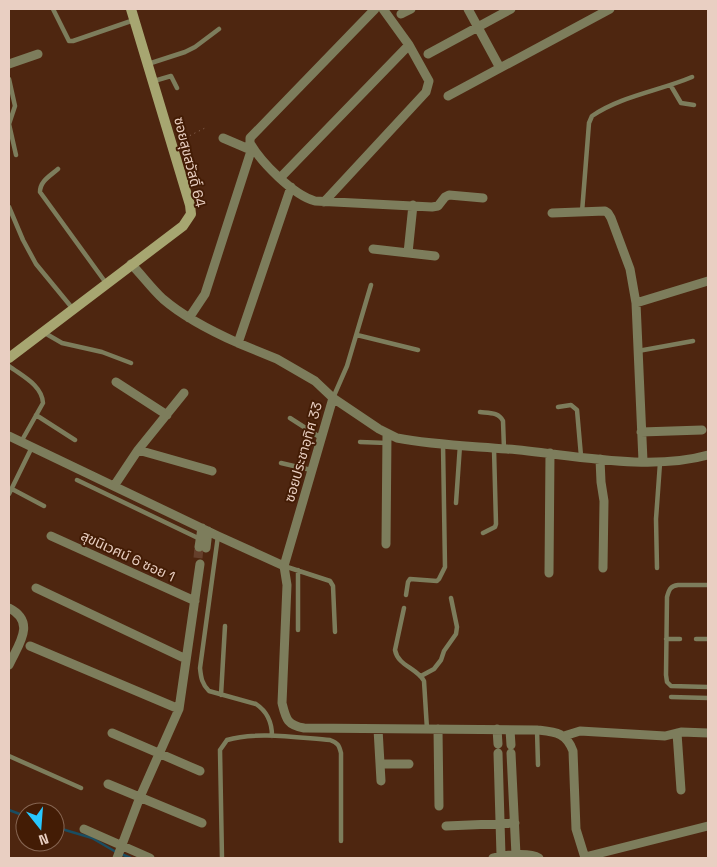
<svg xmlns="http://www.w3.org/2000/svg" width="717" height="867" viewBox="0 0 717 867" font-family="'Space Grotesk','Noto Sans Thai',sans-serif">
<rect width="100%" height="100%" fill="#4e2610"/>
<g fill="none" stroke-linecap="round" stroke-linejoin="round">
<path stroke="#1a4d61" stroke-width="2.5" d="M9,810L25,816
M55,827L92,838L116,852
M121,854L131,858"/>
<path stroke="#653f2b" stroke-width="9" stroke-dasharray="9 4.5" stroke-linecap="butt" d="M198,558L199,547"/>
<path stroke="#8f6d5b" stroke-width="1" stroke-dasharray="1 4" stroke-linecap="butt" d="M181,140L205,128"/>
<path stroke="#7d7d5c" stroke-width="4.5" d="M53,9L69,41H73L134,20
M148,64L185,52L195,47L219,29
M9,79L15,106L9,124L16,155
M154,81L171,76L177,88
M671,86L681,103L694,105
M58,169C50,176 40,181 40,192L106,283
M9,207L23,240L36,264L73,309
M582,212L589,123L592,116C621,96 659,91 692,77
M43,332L62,343L102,352L131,363
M357,335L418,350
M638,351L693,341
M9,366C22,376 42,385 43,403L21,442
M333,398L347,366L371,285
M558,407L571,405L577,410L581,456
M480,412C489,413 499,412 503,421L504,449
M36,415L75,440
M290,418L321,438
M360,442L387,443
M281,463L311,470
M77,480L200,539
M12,489L44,506
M9,494L32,447
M456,503L460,445
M483,533L495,527L496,524L494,449
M218,536L200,668C201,678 202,684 209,691L256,704C268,712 272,723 272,736
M284,566L330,581L333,586L335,632
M657,568L656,519L660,463
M298,570V630
M708,585H678C670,586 669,590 667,597L666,675L667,682L671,686L708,687
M406,595L408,582L410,579L437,581L439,579L445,567L443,444
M404,608L395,650C398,666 417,668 424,681L427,729
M666,639H680
M696,639H708
M421,676L434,669L441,660L444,651L456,634L457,627L451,598
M221,695L225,626
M671,697L708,698
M537,730L538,765
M9,756L81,788
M222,858L220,750L227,740C256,731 300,738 330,740C338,743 339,745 341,753V841"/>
<path stroke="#7d7d5c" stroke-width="9" d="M375,9L250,138V143C261,162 293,195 315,201L432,207L438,206L445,197L449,195L483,198
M468,9L500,68
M401,14L411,9
M428,54L511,9
M9,64L38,54
M448,96L610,9
M223,138L251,150
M280,178L409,45
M324,202L426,92L429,81L409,45L383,9
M552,213L605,211L608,213L611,218L630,269L636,303L643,461
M373,249L435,256
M408,253L413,205
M131,264C142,275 151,288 163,299C185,318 211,331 238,343L291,187
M636,303L708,281
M189,318L205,294L252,148
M238,343L277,359L315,381L333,398L379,429L397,438C433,445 471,446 507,449C569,454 648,472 708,455
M116,382L167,415
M641,432L702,430
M9,436L218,536L284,566L333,398
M138,450L212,471
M600,459L601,482L604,501L603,568
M114,486L138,450L184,393
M51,536L195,601
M386,544L387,434
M199,547L202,528
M206,548L208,531
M284,566L287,585L282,703C286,719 287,725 304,728L537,730C555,732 566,732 573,751L576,829L585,858
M549,573L550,453
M36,588L186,659
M9,608C37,622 18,645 9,665
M30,646L179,709
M378,729L381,781
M438,729L439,806
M497,729L498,744
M510,730L511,745
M112,733L200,771
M677,733L681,790
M564,736L580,731L665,736L681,732L708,733
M498,753L501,855
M511,753L516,855
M380,764H409
M108,784L202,823
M446,826L515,823
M84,829L150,858
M585,857L708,826
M117,858L140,797L179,709L200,564
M493,858C503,855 529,852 539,858"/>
<path stroke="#a7a671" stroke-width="10" d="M9,358L183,226L191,214L190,205L131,9"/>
</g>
<g text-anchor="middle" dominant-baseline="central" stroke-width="4" stroke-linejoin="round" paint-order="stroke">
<g font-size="14" fill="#e9cfc2" stroke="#431c05">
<text transform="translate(190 162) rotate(76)">ซอยสุขสวัสดิ์ 64</text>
<text transform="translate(303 452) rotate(-74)">ซอยประชาอุทิศ 33</text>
<text transform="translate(128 556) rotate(25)">สุขนิเวศน์ 6 ซอย 1</text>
</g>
</g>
<rect width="717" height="867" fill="none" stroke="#e9cfc2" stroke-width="20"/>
<g transform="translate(40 827) rotate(163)"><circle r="24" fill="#431c05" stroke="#856451"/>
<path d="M0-4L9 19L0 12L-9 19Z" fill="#28c8ff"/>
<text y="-8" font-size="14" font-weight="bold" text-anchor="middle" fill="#e9cfc2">N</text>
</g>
</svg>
